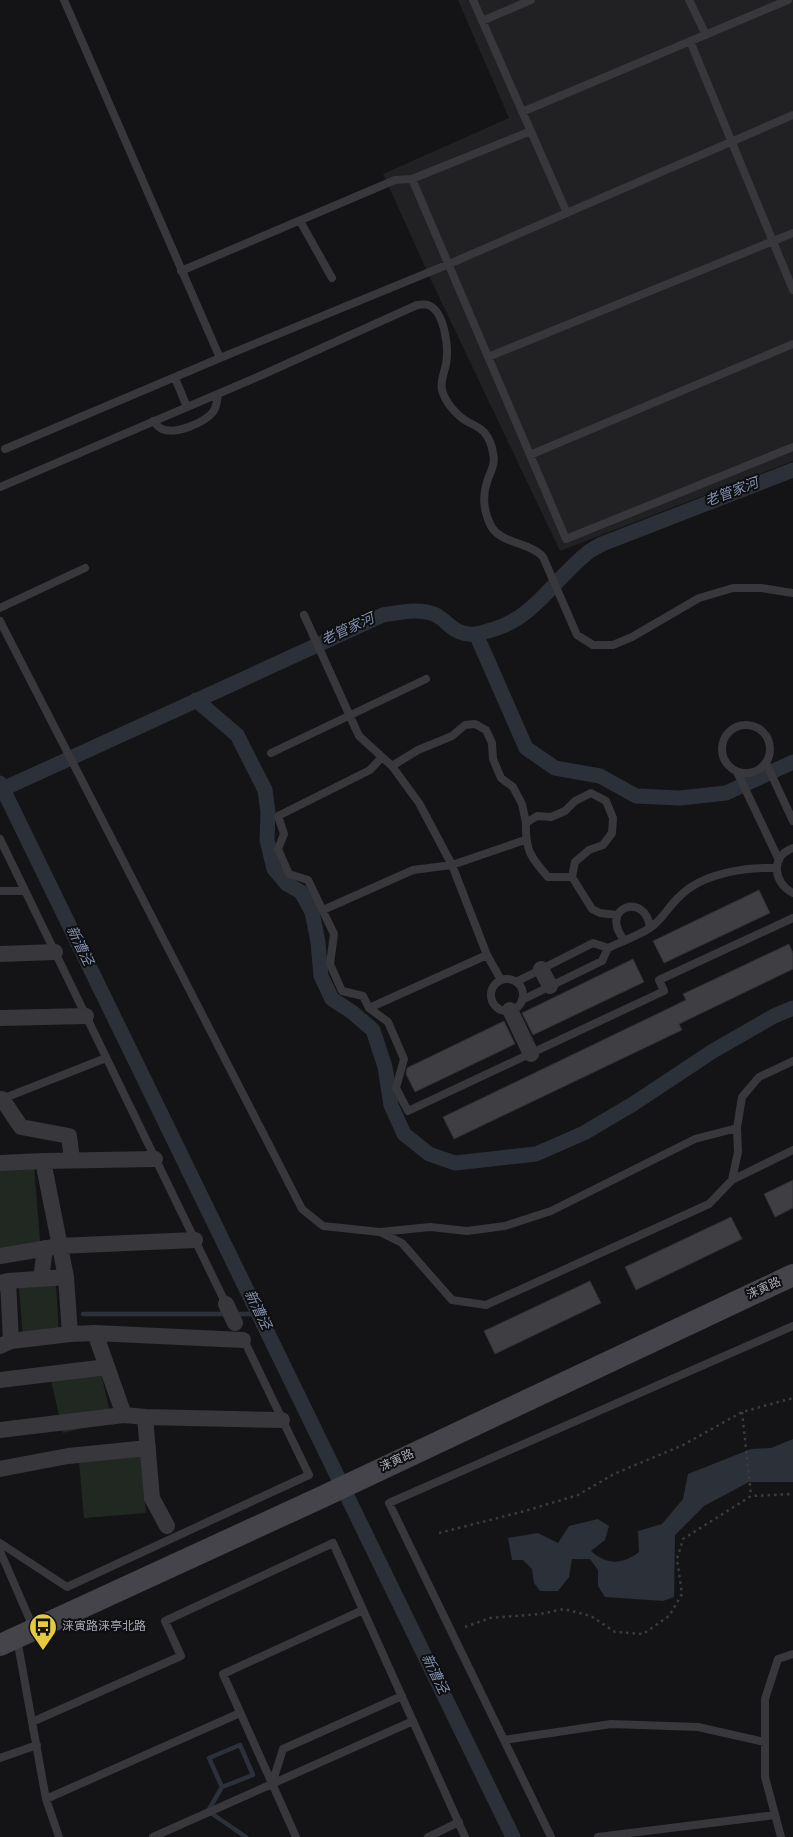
<svg xmlns="http://www.w3.org/2000/svg" width="793" height="1837" viewBox="0 0 793 1837" font-family="Overpass,'Noto Sans SC',sans-serif">
<rect width="100%" height="100%" fill="#141416"/>
<path fill="#212023" d="M458,0H793V461L560,551L431,280L383,174L509,118Z"/>
<path fill="#212822" d="M34,1166L41,1253L0,1257V1168Z
M56,1284L59,1336L23,1338L19,1287Z
M100,1369L112,1421L63,1433L51,1380Z
M141,1456L146,1513L84,1518L79,1462Z"/>
<path fill="#2b3039" d="M793,1439V1482H749L704,1506L675,1535L674,1597L663,1601L605,1597L598,1586V1570L590,1559H572L569,1577L558,1591H540L534,1583L532,1569L523,1560H512L508,1538L538,1533L558,1543L569,1526L598,1519L609,1526L605,1540L591,1551C607,1565 622,1565 639,1552L638,1531L662,1524L683,1499L688,1474L751,1449L771,1448Z"/>
<g fill="none" stroke-linecap="round" stroke-linejoin="round">
<path stroke="#2b3039" stroke-width="4.5" d="M83,1314H227
M235,1314H259
M240,1745L253,1775L222,1787L209,1758Z
M222,1787L208,1811L246,1837"/>
<path stroke="#2b3039" stroke-width="15" d="M476,634L526,748L555,768L600,776L636,796L680,798L726,793L793,762
M196,700L237,735L265,790L268,812L267,840L274,869L287,884L301,892L312,912L318,942L321,976L332,999L352,1012L373,1030L385,1067L391,1105L404,1134L429,1154L455,1163L536,1154L584,1133L633,1104L713,1051L774,1016L793,1008
M0,783L513,1837
M3,789L383,615C400,612 419,608 436,615C447,621 455,634 469,634C477,635 484,632 491,630C533,619 554,580 586,554C590,550 597,547 602,544L793,470"/>
</g>
<path fill="#3f3e43" stroke="#2f2e32" d="M759,890L770,913L664,963L653,941Z
M789,944L793,953V969L679,1024L682,1030L454,1139L443,1117L686,1000L683,994Z
M633,959L644,982L533,1035L522,1013Z
M504,1021L515,1044L415,1092L406,1074L407,1068Z
M793,1180V1208L775,1217L764,1194Z
M731,1217L742,1239L636,1290L625,1267Z
M590,1281L601,1303L495,1354L484,1331Z"/>
<g fill="none" stroke-linecap="round" stroke-linejoin="round">
<path stroke="#3b3c41" stroke-width="2.5" stroke-dasharray="2.5 4" stroke-linecap="butt" d="M742,1412L751,1495
M439,1533L525,1511L578,1495L614,1474L683,1445L742,1412L793,1398
M465,1627L490,1618L540,1614L564,1609L591,1616L615,1632L643,1634L669,1616L682,1594L677,1559L683,1539L751,1496L793,1494"/>
<path stroke="#37373c" stroke-width="8" d="M64,0L220,358
M473,0L567,213
M689,0L706,35
M482,21L531,0
M690,41L793,290
M522,112L788,0
M531,131L412,179L566,539L793,447
M300,221L332,278
M181,271L395,180L412,179
M488,357L793,233
M175,378L187,407
M153,421C156,424 159,428 162,429C175,435 204,423 213,412C217,406 217,401 218,394
M5,449L220,358L449,264L793,115
M530,455L793,344
M0,487L262,375L417,305C420,305 425,304 428,305C445,311 449,349 446,364C444,374 440,380 442,390C445,402 457,416 468,422C474,425 479,427 484,432C489,438 492,445 493,453C496,464 490,472 487,482C482,496 484,513 491,526C501,544 530,542 543,557L577,635L593,645H613L632,637L699,598L733,588H761L793,593
M0,608L85,568
M304,615L359,736L392,766L419,803L452,865L487,955L501,980
M0,621L302,1209L323,1226L380,1232L402,1243L452,1300L486,1305L709,1204L732,1180L738,1152L737,1128L742,1097L759,1077L793,1061
M722 749a24 24 0 1 1 48 0a24 24 0 1 1-48 0Z
M271,753L426,679
M382,757L370,770L278,816L284,834L278,849L289,874L308,880L334,934L330,964L342,991L363,996L369,1008L388,1022L404,1059L396,1088L408,1111L664,991L659,980L793,918
M766,763L793,821
M392,766L418,750L452,736L465,725L475,724L486,730L492,743L493,759L501,778L513,787L522,804L526,823
M737,772L779,860
M0,839L226,1304
M793,848C770,856 773,883 793,893
M572,877H548C531,858 525,850 526,823L537,816L551,817L565,811L575,801L591,793L606,801L613,818L612,833L603,845L589,850L575,862L572,877L592,909L600,913L617,915
M0,891H25
M323,910L413,870L452,865L525,840
M624,940C598,907 646,891 650,928
M491 995a16 16 0 1 1 32 0a16 16 0 1 1-32 0Z
M516,982L593,943L608,948C621,942 637,936 650,928C663,919 668,907 679,897C702,873 745,867 777,868
M522,1000L602,961L608,948
M369,1008L487,955
M2,1099L106,1058
M732,1180L793,1150
M380,1232L430,1227L467,1231L505,1226L551,1211L695,1139L737,1128
M0,1543L67,1587L309,1475L243,1338
M0,1551L33,1627
M17,1639L46,1799L59,1837
M32,1722L181,1656L165,1621L333,1543L465,1837
M504,1740L611,1724L698,1727L765,1742
M0,1758L37,1745
M272,1784L283,1749L402,1696
M46,1799L240,1713
M153,1837L413,1721
M296,1837L223,1674L363,1610
M428,1837L459,1822
M551,1837L389,1503L793,1326
M598,1837L775,1815
M781,1837L765,1777V1699L778,1659L793,1654"/>
<path stroke="#37373c" stroke-width="16" d="M0,954L55,952
M541,969L550,986
M510,1010L531,1054
M0,1018L86,1016
M2,1099L21,1127L69,1136L72,1160
M43,1161L155,1159
M0,1163L43,1161L66,1277L70,1334L95,1333L124,1415L145,1417L152,1498L167,1526
M0,1256L59,1246L195,1240
M41,1279L45,1248
M8,1281L66,1277
M0,1283L8,1281L11,1341L0,1346
M226,1304L235,1323
M95,1333L243,1340
M11,1341L70,1334
M0,1380L107,1367
M145,1417L282,1420
M0,1430L124,1415
M0,1469L68,1456L148,1448"/>
<path stroke="#44444a" stroke-width="22" d="M0,1645L322,1497L793,1275"/>
</g>
<defs>
<g id="bus-pin" transform="scale(1.4375)"><path d="M0 17L-7.5 6A9.5 9.5 0 1 1 7.5 6Z" fill="#e5ca3d" stroke="#0f0f11"/><path d="M-5-6H5V4H4V6H2V4H-2V6H-4V4H-5ZM-3.5-4V0h7V-4ZM-3.5 1.2v1.5H-2V1.2ZM2 1.2v1.5H3.5V1.2Z" fill="#111"/></g>
</defs>
<g fill-rule="evenodd">
<use href="#bus-pin" x="43" y="1627"/>
</g>
<g text-anchor="middle" dominant-baseline="central" stroke-width="4" stroke-linejoin="round" paint-order="stroke">
<g font-size="12" fill="#a7a9b5" stroke="#0f0f11">
<text transform="translate(764 1289) rotate(-25)">涞寅路</text>
<text transform="translate(397 1461) rotate(-25)">涞寅路</text>
</g>
<g font-size="12" fill="#a7a9b5" stroke="#0f0f11" text-anchor="start">
<text x="62" y="1627">涞寅路涞亭北路</text>
</g>
<g font-size="14" font-style="italic" fill="#8090ae" stroke="#0f0f11">
<text transform="translate(732 493) rotate(-21)">老管家河</text>
<text transform="translate(348 630) rotate(-25)">老管家河</text>
<text transform="translate(79 946) rotate(64)">新漕泾</text>
<text transform="translate(257 1310) rotate(64)">新漕泾</text>
<text transform="translate(434 1674) rotate(64)">新漕泾</text>
</g>
</g>
</svg>
